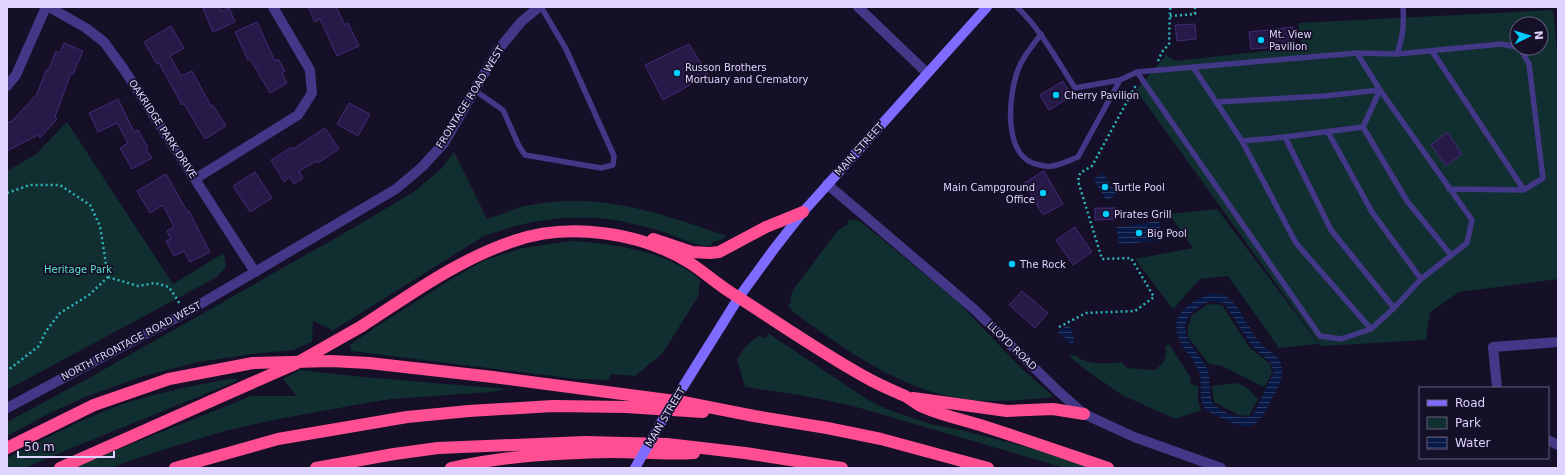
<svg xmlns="http://www.w3.org/2000/svg" width="1565" height="475" viewBox="0 0 1565 475" font-family="'DejaVu Sans',sans-serif">
<defs>
<pattern id="water-rules" width="6" height="5" patternUnits="userSpaceOnUse"><rect width="6" height="5" fill="#091946"/><path d="M0 2.5h6" fill="none" stroke="#2c3a62"/></pattern>
</defs>
<rect width="100%" height="100%" fill="#150f27"/>
<path fill="#112f31" fill-rule="evenodd" d="M1553,10L1558,60V279L1459,292L1430,312L1426,340L1321,346L1136,90L1166,55L1175,61L1301,47L1298,23ZM1517,24H1541V48H1517Z
M67,122L173,284L224,253L226,267L217,277L7,390V171L35,155Z
M454,152L487,219C500,215 512,209 525,206C598,190 659,213 727,236L718,241L711,242L712,245L704,246C690,243 677,237 664,232C655,229 646,227 637,225C586,211 533,218 484,236L332,331L330,329L313,321L312,342L293,350L251,354L198,362L144,376L85,397L48,414L7,436V422L87,379L355,227L415,191L441,169Z
M1217,209L1319,344L1279,348L1228,276L1200,279L1173,309L1135,259L1193,248L1169,214Z
M849,219L860,221L958,302L1021,368L1054,397C1025,400 992,403 963,399C898,389 845,349 793,312L788,305L791,302V296L793,290L838,230L847,225Z
M571,241C611,243 672,252 701,281L699,284V294L696,300L662,354L635,376L611,374L609,380L577,379L351,351L350,345L379,325L455,277L485,260L523,248Z
M1216,304L1223,306L1249,347L1270,364L1272,373L1264,387L1222,366L1209,364L1188,337V327L1192,315L1207,305Z
M768,333L868,400L889,410L931,424L961,430L1027,447L1097,468H1065L853,406L800,395L745,387L737,359L746,346L758,336L766,338Z
M1169,344L1191,378L1190,384L1198,386V400L1201,410L1175,419L1122,395L1083,368L1069,356L1076,355C1083,365 1110,364 1122,362L1127,368L1155,370C1164,363 1168,358 1165,346Z
M300,370L353,376L506,389L492,392L391,399L355,405L274,420L225,431L156,452L109,468H72L251,396H297L283,379Z
M236,378L237,381L67,450L25,468H7V458C36,443 65,428 95,415C139,396 188,386 236,378Z
M1237,383L1246,387L1258,399L1249,416L1239,415L1214,402L1212,386Z"/>
<path fill="url(#water-rules)" fill-rule="evenodd" d="M1103,173L1117,194L1107,201L1093,179Z
M1159,221L1162,240L1119,245L1117,227Z
M1211,294C1219,293 1225,295 1231,300C1243,312 1249,330 1260,343C1269,352 1282,356 1282,370C1283,382 1273,395 1268,406C1255,432 1246,430 1222,418C1215,415 1206,413 1203,405C1198,395 1203,383 1199,372C1196,367 1194,361 1190,356C1187,351 1182,347 1180,341C1167,316 1190,301 1211,294ZM1212,301L1224,303L1252,346L1272,364L1273,374L1253,415C1242,422 1222,412 1213,404C1208,395 1211,381 1208,371C1201,352 1176,337 1189,316C1194,309 1204,303 1212,301Z
M1068,325L1072,331L1075,341L1071,344L1057,332Z"/>
<path fill="#281a48" stroke="#412c75" d="M208,7H219L221,11L229,8L235,22L213,32L203,9Z
M308,7H336L345,25L348,23L359,46L337,56L320,19L315,22Z
M257,22L275,61L278,59L285,71L282,73L287,83L270,93L250,59L248,60L235,32Z
M1195,24L1196,39L1177,41L1175,25Z
M171,26L184,48L170,56L181,76L192,71L211,106L213,105L226,126L205,139L184,104L182,105L159,63L157,64L144,42Z
M1293,27L1294,46L1251,49L1249,32Z
M64,43L83,51L73,74L71,73L55,117L57,119L40,138L38,135L7,151V123L12,121L37,94L46,70L48,71L56,51L60,53Z
M689,44L708,75L663,100L645,65Z
M1063,81L1072,96L1049,110L1040,95Z
M118,99L134,132L138,130L148,148L146,149L152,158L132,169L120,148L128,143L117,123L98,132L89,113Z
M349,103L370,114L358,136L337,124Z
M325,128L339,149L318,163L317,161L299,171L303,178L294,184L290,177L284,182L271,160L292,147L293,149Z
M1447,132L1462,154L1446,166L1431,145Z
M1044,171L1063,204L1043,215L1024,183Z
M255,172L272,198L250,212L233,186Z
M166,174L187,211H189L210,252L190,262L184,251L174,256L166,241L171,239L167,231L174,227L163,205L150,213L137,191Z
M1095,208H1117V219L1095,220Z
M1075,227L1092,252L1073,265L1056,240Z
M1022,291L1048,313L1035,328L1009,305Z"/>
<g fill="none" stroke-linecap="round" stroke-linejoin="round">
<path stroke="#2cb6bb" stroke-width="2.5" stroke-dasharray="2 3" stroke-linecap="butt" d="M1170,16L1195,14V7
M1158,61L1162,52L1169,44L1170,9L1173,7
M7,193L30,185H60L90,205L100,226L108,277L89,295L60,313L46,331L39,346L7,371
M108,277L138,286L155,283L169,287L180,304
M1059,327L1086,313L1135,311L1154,297L1131,258L1102,259L1078,181L1080,173L1092,166L1136,85"/>
<path stroke="#433887" stroke-width="5.5" d="M1017,7C1041,30 1057,60 1075,88L1120,80L1137,72L1357,53L1397,54L1501,44L1517,47
M1041,34C1034,44 1025,54 1020,65C1008,91 1001,160 1040,165C1044,166 1049,167 1052,166C1061,165 1070,160 1078,157L1120,80
M1432,51L1524,190
M1397,54C1403,36 1404,26 1403,7
M1193,67L1242,141L1296,243L1371,329
M1137,72L1320,336L1341,339L1371,329L1394,308L1421,279L1467,243L1472,220L1380,90L1357,53
M474,90L503,110L519,146L525,155L601,168L613,165L614,156L566,49L541,7
M1216,102L1324,96L1380,90
M1363,127L1407,201L1451,255
M1328,132L1372,212L1421,279
M1285,137L1331,230L1394,308
M1242,141L1285,137L1363,127L1380,90
M1449,189L1524,190L1543,178L1529,64L1520,48"/>
<path stroke="#433887" stroke-width="10" d="M49,7L86,28L104,42L123,68L255,272
M7,86L16,75L46,7
M195,179L298,115L312,93L310,70L273,7
M1497,388L1493,347L1558,342
M1548,440L1558,445"/>
<path stroke="#433887" stroke-width="10" d="M858,7L927,73
M827,184L975,310L1058,391L1084,414L1134,437L1221,468
M7,408L185,313L396,189L422,167L444,143L498,50L521,22L539,7"/>
<path stroke="#7e6bff" stroke-width="10" d="M721,326L739,297L774,249L803,212L987,7"/>
<path stroke="#ff4f92" stroke-width="12" d="M653,239L692,252L710,253L719,252L766,227L803,212
M362,326C410,295 459,259 514,241C568,222 641,232 690,263C704,272 716,283 730,292C776,321 820,352 867,378C879,385 892,390 905,396C911,399 916,404 923,407C943,416 965,420 986,427C1027,440 1067,454 1108,468
M913,398L1007,411L1053,409L1084,414
M7,448L94,405L169,379L253,363L331,361L369,363L493,377L683,402L754,416L827,428L881,439L988,468
M60,468L211,401
M175,468L278,439L407,417L469,411L553,406L626,407L703,412
M316,468L394,454L438,448L585,442L667,444L745,453L842,468
M451,468C504,456 557,453 612,452C639,452 667,455 694,453"/>
<path stroke="#7e6bff" stroke-width="10" d="M635,468L666,414L721,326"/>
<path stroke="#ff4f92" stroke-width="12" d="M211,401L295,364L362,326"/>
</g>
<g fill="#0cf" stroke="#150f27" stroke-width="1.5">
<circle cx="1261" cy="40" r="4"/>
<circle cx="677" cy="73" r="4"/>
<circle cx="1056" cy="95" r="4"/>
<circle cx="1105" cy="187" r="4"/>
<circle cx="1043" cy="193" r="4"/>
<circle cx="1106" cy="214" r="4"/>
<circle cx="1139" cy="233" r="4"/>
<circle cx="1012" cy="264" r="4"/>
</g>
<g text-anchor="middle" dominant-baseline="central" stroke-width="3.5" stroke-linejoin="round" paint-order="stroke">
<g font-size="10" fill="#ded4ff" stroke="#150f27" text-anchor="start">
<text x="1269" y="34">Mt. View<tspan x="1269" dy="12">Pavilion</tspan></text>
<text x="685" y="67">Russon Brothers<tspan x="685" dy="12">Mortuary and Crematory</tspan></text>
<text x="1064" y="95">Cherry Pavilion</text>
<text x="1035" y="187" text-anchor="end">Main Campground<tspan x="1035" dy="12">Office</tspan></text>
<text x="1113" y="187">Turtle Pool</text>
<text x="1114" y="214">Pirates Grill</text>
<text x="1147" y="233">Big Pool</text>
<text x="1020" y="264">The Rock</text>
</g>
<g font-size="10" fill="#ded4ff" stroke="#150f27">
<text transform="translate(470 97) rotate(-58)">FRONTAGE ROAD WEST</text>
<text transform="translate(163 129) rotate(57)">OAKRIDGE PARK DRIVE</text>
<text transform="translate(859 149) rotate(-48)">MAIN STREET</text>
<text transform="translate(131 341) rotate(-28)">NORTH FRONTAGE ROAD WEST</text>
<text transform="translate(1012 346) rotate(44)">LLOYD ROAD</text>
<text transform="translate(665 417) rotate(-59)">MAIN STREET</text>
</g>
<g font-size="10" fill="#5ce3cf" stroke="#150f27">
<text x="78" y="269">Heritage Park</text>
</g>
</g>
<rect width="1565" height="475" fill="none" stroke="#ded4ff" stroke-width="16"/>
<rect x="1419" y="387" width="130" height="72" fill="#150f27" stroke="#655e7d"/>
<rect x="1427" y="400" width="20" height="6" fill="#7e6bff" stroke="#655e7d"/>
<text x="1455" y="407" font-size="12" fill="#ded4ff">Road</text>
<rect x="1427" y="417" width="20" height="12" fill="#112f31" stroke="#655e7d"/>
<text x="1455" y="427" font-size="12" fill="#ded4ff">Park</text>
<rect x="1427" y="437" width="20" height="12" fill="url(#water-rules)" stroke="#655e7d"/>
<text x="1455" y="447" font-size="12" fill="#ded4ff">Water</text>
<g transform="translate(1529 36) rotate(85)"><circle r="19" fill="#150f27" stroke="#655e7d"/>
<path d="M0-3L7 15L0 10L-7 15Z" fill="#00ccff"/>
<text y="-6" font-size="11" font-weight="bold" text-anchor="middle" fill="#ded4ff">N</text>
</g>
<path d="M18 451v6h96v-6" fill="none" stroke="#ded4ff" stroke-width="2"/>
<text x="24" y="451" font-size="12" fill="#ded4ff" stroke="#150f27" stroke-width="3" paint-order="stroke">50 m</text>
</svg>
